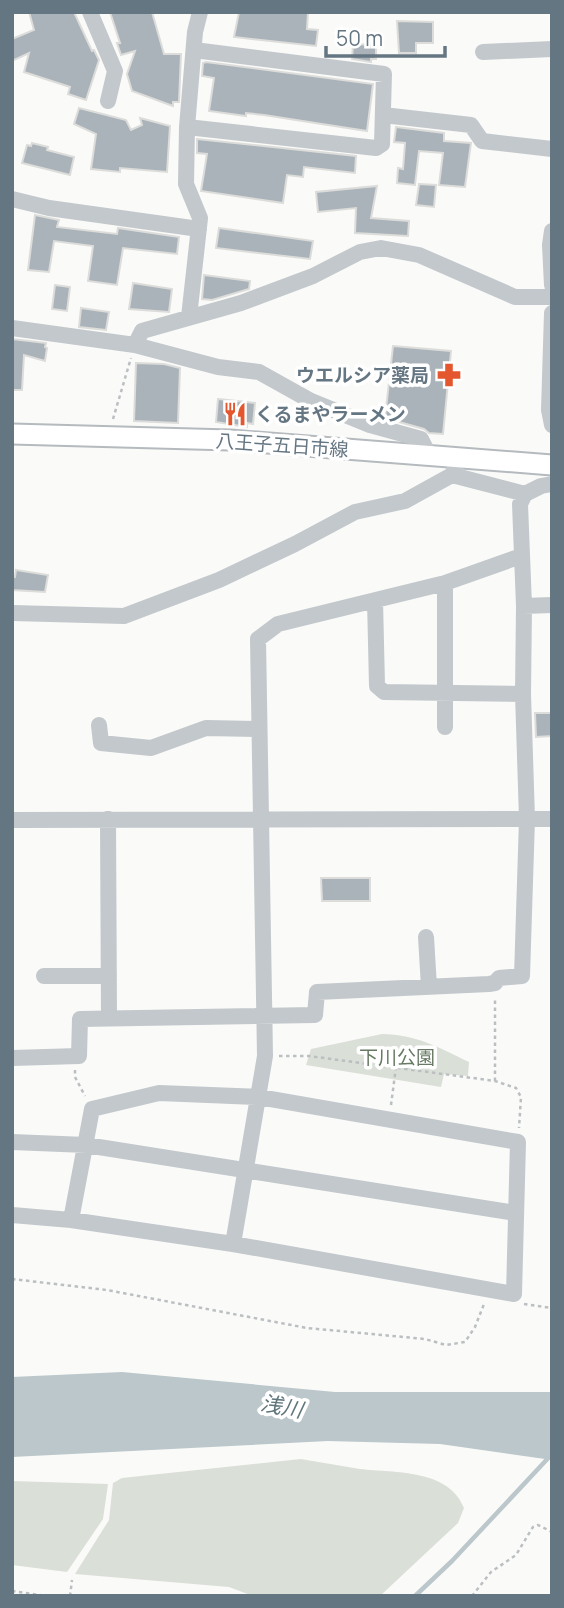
<svg xmlns="http://www.w3.org/2000/svg" width="564" height="1608" viewBox="0 0 564 1608" font-family="Manrope,'Noto Sans JP',sans-serif">
<rect width="100%" height="100%" fill="#fafaf8"/>
<path fill="#dadfd7" d="M382,1034C415,1034 440,1048 469,1062L468,1076L444,1074L441,1087L306,1065L311,1049Z
M301,1459C320,1462 340,1466 360,1469C395,1473 449,1469 464,1508L458,1523L380,1596H253L229,1587L75,1574L109,1520L113,1483L122,1478Z
M12,1481L108,1484L103,1519L67,1572L12,1565Z"/>
<path fill="#bbc7cb" d="M122,1372L335,1392H552V1460L440,1444L328,1441L12,1457V1377Z"/>
<g fill="none" stroke-linecap="round" stroke-linejoin="round">
<path stroke="#bbc7cb" stroke-width="4.5" d="M415,1596L452,1561L552,1454"/>
</g>
<path fill="#aab3b9" stroke="#dcdcda" stroke-width="2" d="M29,12H74L92,51L94,50L99,60L86,100L68,94L70,87L24,72L29,53L12,61V39L34,30Z
M110,12H152L164,54H181L179,102H173V106L132,91L127,74L135,51L121,55L117,43H120Z
M239,12H308L307,29L318,30L316,46L234,37Z
M397,21L433,22V43H416V53H399Z
M353,44L376,45V59H371V62L352,59Z
M206,62L373,84L367,131L264,115L246,113V116L209,111L214,78L202,76L203,63Z
M79,108L126,120L131,130L142,125L140,118L170,126L167,172L120,168V172L91,169L96,134L74,124Z
M396,127L444,133V141L471,143L465,187L439,185L443,153L419,151L415,185L397,183L398,168L403,169L405,143L394,142Z
M197,139L356,156L355,173L304,167L303,177L287,175L283,203L201,191L207,154L197,153Z
M32,143L48,147L47,150L74,157L70,175L22,163L27,145L31,146Z
M419,184L436,185L434,207L416,205Z
M377,186L371,218L409,221L408,236L355,233L356,208L318,212L316,192Z
M35,215L59,220L57,227L117,234L118,228L179,237L177,254L123,248L117,285L88,281L93,246L54,241L49,272L28,270Z
M219,228L313,241L310,259L216,248Z
M204,275L250,281L249,289L212,300L202,299Z
M133,283L172,289L169,312L129,309Z
M55,285L70,287L67,311L52,309Z
M81,308L109,312L106,330L79,327Z
M12,339L46,343L45,347L47,348L45,361L24,355L22,390H12Z
M393,346L451,351L443,434L429,433L424,429L385,418Z
M136,363L164,364L180,368L178,423L134,421Z
M218,399L255,403L253,424L247,423V427L216,422Z
M16,570L48,575L45,592L12,590V576L15,577Z
M535,713H552V736L536,737Z
M321,878H370V901H322Z"/>
<g fill="none" stroke-linecap="round" stroke-linejoin="round">
<g stroke="#b5babe" stroke-width="23">
<path id="major" d="M12,434L230,440L552,465"/>
</g>
<path stroke="#bbbfc2" stroke-width="2.5" stroke-dasharray="3.5 3.5" stroke-linecap="butt" d="M113,419L131,358
M279,1056H309L495,1081L516,1088L521,1097L519,1128
M75,1070V1077L85,1096
M495,1081V1000
M391,1105L396,1067
M12,1279L107,1290L307,1328L425,1339L446,1345L465,1342L475,1327L484,1304
M524,1304L552,1308
M12,1591L47,1596
M70,1596L72,1580
M472,1596L491,1572L516,1555L533,1527L538,1525L552,1532"/>
<path stroke="#c3c8cc" stroke-width="16" d="M90,12L115,71L108,101
M483,52L552,49
M383,115L471,125L482,141L552,149
M187,127L376,148L382,144L384,74L194,50
M12,199L49,208L199,229
M552,231L550,245L552,285
M552,313L549,410L552,425
M189,317L200,218L186,184L187,127L195,32L200,12
M12,328L135,345L218,367L259,372L311,401L370,425L421,439L429,455
M135,345L142,331L241,303L313,276L360,252L381,248L419,255L515,297H552
M452,475L525,494
M445,583V727
M375,600L377,686L384,692L523,694
M524,606L552,605
M12,613L124,616L219,580L295,544L355,512L405,501L452,475L459,457
M99,725L101,743L151,748L206,728L259,729
M108,819L109,1018
M12,820L552,819
M426,937L429,987
M44,976H109
M12,1058L79,1056L80,1019L315,1015L317,992L489,984L495,983L499,978L522,976L527,819L523,694L524,606L520,504L525,494L541,486L552,484
M12,1142L86,1145L516,1213
M12,1215L71,1220L233,1244L514,1294L518,1142L259,1097L159,1093L92,1109L71,1220
M233,1244L265,1056L258,639L278,624L445,583L521,556"/>
<use href="#major" stroke="#fff" stroke-width="19"/>
</g>
<defs>
<g id="pharmacy-bare" transform="scale(1.89)"><path d="M-2-6h4v4h4v4h-4v4h-4v-4h-4v-4h4Z" fill="#e4572e" stroke="#fff" stroke-width="2.5" paint-order="stroke"/></g>
<g id="restaurant-bare" transform="scale(1.89)"><path d="M-5-6h1v4h1v-4h1v4h1v-4h1v5L-1.5 .5V6h-2V.5L-5-1ZM5-6V6H3V1.5H1.5Q1.5-4 5-6Z" fill="#e4572e" stroke="#fff" stroke-width="2.5" paint-order="stroke"/></g>
</defs>
<g fill-rule="evenodd">
<use href="#pharmacy-bare" x="449" y="375"/>
<use href="#restaurant-bare" x="235" y="414"/>
</g>
<g text-anchor="middle" dominant-baseline="central" stroke-width="7" stroke-linejoin="round" paint-order="stroke">
<g font-size="19" font-weight="bold" fill="#657683" stroke="#fff" text-anchor="end">
<text x="429" y="375">ウエルシア薬局</text>
<text x="255" y="414" text-anchor="start">くるまやラーメン</text>
</g>
<g font-size="19" fill="#657683" stroke="#fff">
<text transform="translate(282 445) rotate(4)">八王子五日市線</text>
</g>
<g font-size="19" fill="#687a64" stroke="#fff">
<text x="397" y="1057">下川公園</text>
</g>
<g font-size="21" font-style="italic" fill="#60757c" stroke="#fff">
<text transform="translate(282 1406) rotate(11)">浅川</text>
</g>
</g>
<rect width="564" height="1608" fill="none" stroke="#657683" stroke-width="28"/>
<path d="M326 46v10h119v-10" fill="none" stroke="#657683" stroke-width="3.5"/>
<text x="336" y="46" font-size="21" fill="#657683" stroke="#ffffff" stroke-width="5" paint-order="stroke">50 m</text>
</svg>
